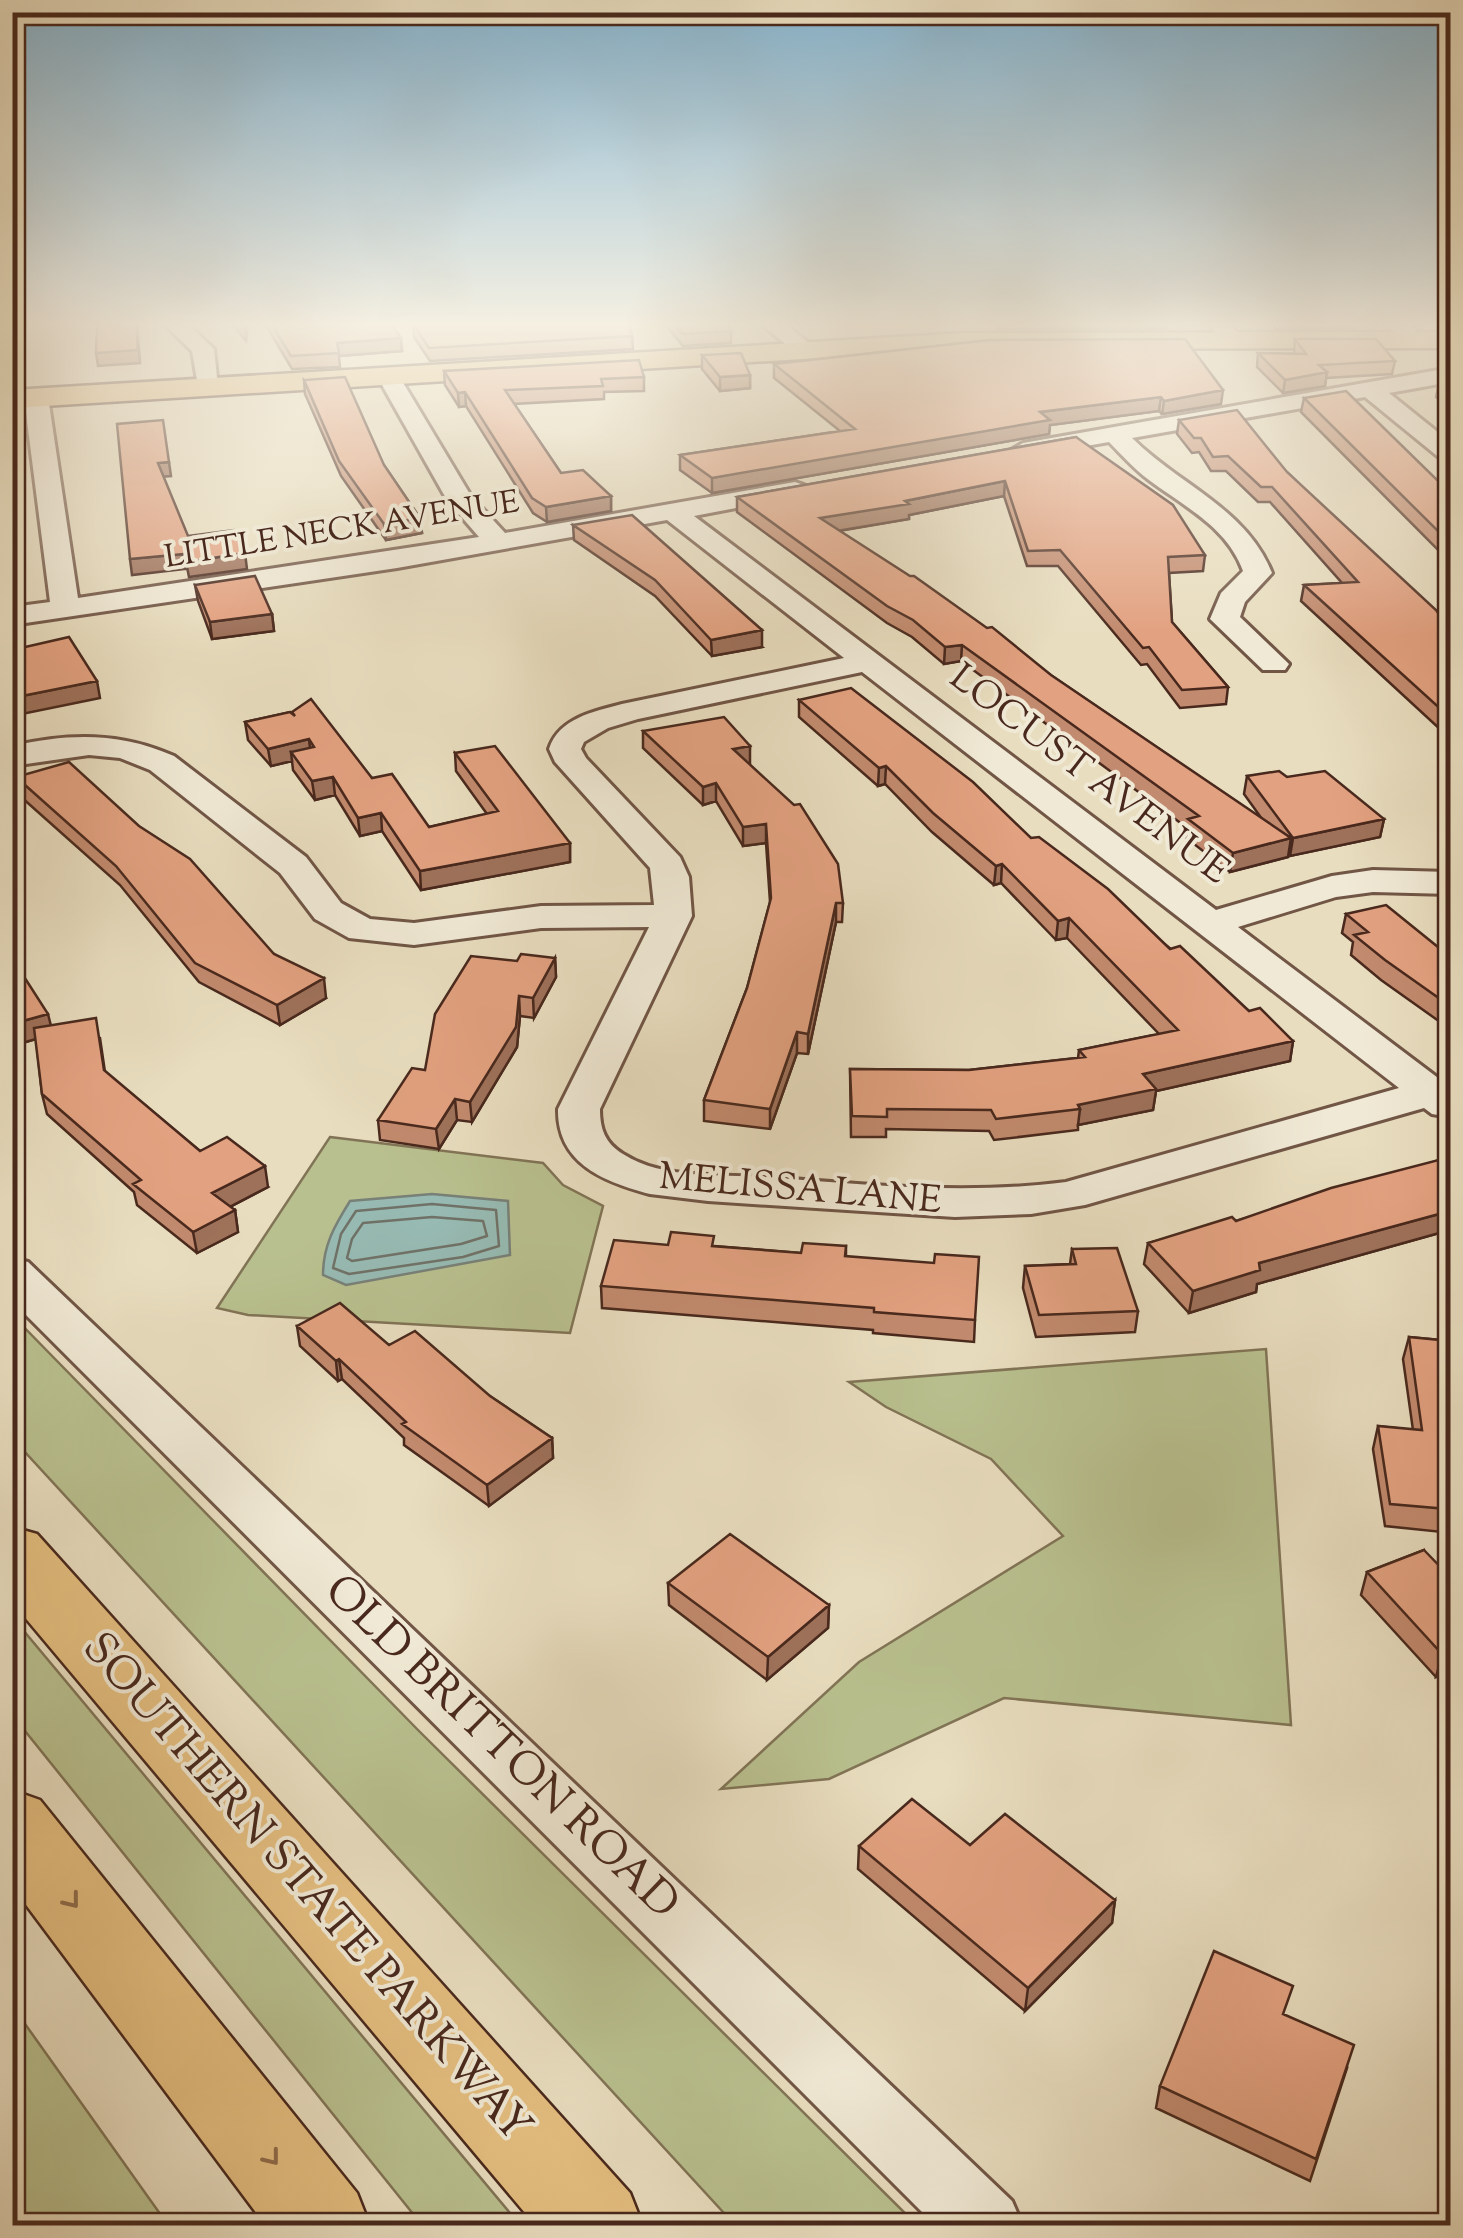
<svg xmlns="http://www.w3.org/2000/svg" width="1463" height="2238" viewBox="0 0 1463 2238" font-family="'Sorts Mill Goudy',serif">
<rect width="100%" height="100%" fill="#e8ddbf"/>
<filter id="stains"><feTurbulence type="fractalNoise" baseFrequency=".002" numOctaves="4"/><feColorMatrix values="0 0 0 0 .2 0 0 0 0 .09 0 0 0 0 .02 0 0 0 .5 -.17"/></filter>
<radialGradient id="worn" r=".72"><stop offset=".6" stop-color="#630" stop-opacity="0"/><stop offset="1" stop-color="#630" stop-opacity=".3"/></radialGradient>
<path fill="#b9c08f" stroke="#817456" stroke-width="2.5" d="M330,1137L543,1163L563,1185L603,1206L570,1333L248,1315L217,1308Z
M13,1316L418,1730L917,2225H735L13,1439Z
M1266,1349L1291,1725L1004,1698L829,1779L721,1789L859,1662L1063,1536L991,1459L886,1407L849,1382Z
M12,1618H13L520,2225H422L13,1716Z
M13,2007L168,2225H13Z"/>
<path fill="#97bbb4" stroke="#788178" stroke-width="2.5" d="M432,1194L508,1201L510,1255L346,1285L323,1275C323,1245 335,1225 350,1201Z"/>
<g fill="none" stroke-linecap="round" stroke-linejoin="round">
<path stroke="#707268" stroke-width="2.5" d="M432,1204L496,1210L499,1246L463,1257L349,1274L333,1268L341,1234L356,1211Z
M432,1217L483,1221L487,1236L461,1244L352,1261L347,1258L352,1239L363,1223Z"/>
<g stroke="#715646" stroke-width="6">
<path id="minor" d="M162,322H185L214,349L218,387L215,392H199L192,351Z
M759,322H783L815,348L804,355L796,353Z
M1209,322H1230L1241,339L1238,344H1222Z
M1383,322H1407L1426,339L1423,344H1407Z
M1450,368V382L1389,393L1450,442V461L1441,459L1365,397L1132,438C1179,485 1246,508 1272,573L1245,602L1240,617L1289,664L1285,670H1263L1210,619L1221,593L1243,571C1227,527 1185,507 1149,480C1134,469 1122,455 1109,442L1023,457L1011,450L1023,443Z
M388,369L399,376L471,496L505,533L795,482L804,485L808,490L804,495L694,516L1216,910L1332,876L1373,870L1450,872V894L1373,892L1336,897L1238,927L1450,1087V1117L1432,1114L1424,1108L1085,1205L1031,1214L955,1217L708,1201L650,1194C605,1182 557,1164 558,1109L649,927L541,928L414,945L349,938L315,919L280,873L150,770L120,758L89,755L12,766V746C69,733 120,732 174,756L306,857L341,903L370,919L414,923L541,906L654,905L650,868L555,762L549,749C559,718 593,712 622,704L844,658L667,520L397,568L12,625V607L50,602L24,397L36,390L48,397L78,598L479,537L447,500L377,376ZM862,672L1399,1088L1066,1182C966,1195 867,1185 766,1177C720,1174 664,1180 623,1154C605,1143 600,1129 600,1109L692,916L689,877L680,857L586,758L581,749L584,742L608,728L638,719Z
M12,1258L28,1262L1012,2201L1023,2226H936L12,1301Z"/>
</g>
<g stroke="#49291d" stroke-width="5">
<path id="major" d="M1450,332V348L963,349L12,408V390L963,333Z"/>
</g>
<g stroke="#49291d" stroke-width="5">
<path id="highway" d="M12,1527L37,1534L630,2193L643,2226H536L12,1602Z
M12,1790L40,1800L357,2193L370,2226H266L12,1886Z"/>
</g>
<use href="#minor" fill="#f0e9d5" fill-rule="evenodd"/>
<use href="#major" fill="#e4be80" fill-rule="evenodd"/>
<use href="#highway" fill="#e4be80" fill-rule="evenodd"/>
</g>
<path fill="#c28a6e" stroke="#49291d" stroke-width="2.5" d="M230,322H248L246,341Z
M264,322H390L402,351L339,356L340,367L292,369Z
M663,322H728L731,331V343L683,346Z
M998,322H1167L1166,329H998Z
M1271,322H1355L1354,328L1276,329Z
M413,324L632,336L633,349L430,361L414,337Z
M1295,339L1395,361L1392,374L1326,378L1325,386L1283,393L1257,367L1258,353L1294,354Z
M990,340L1221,404L1162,414L1159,411L1050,425L1049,434L712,493L680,470V455L840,431L774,378V364Z
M702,355L750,375V388L720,391L702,369Z
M444,371L644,377V391L604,392V399L514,404L561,473L611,496V511L547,522L533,513L466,406L459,407L445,385Z
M1450,372V408L1436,397L1439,384Z
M304,380L384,465L420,518L422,533L386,540L341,476L305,394Z
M1304,398L1437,480L1450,486V562L1301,412Z
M1179,420L1287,472L1450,630V707L1442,731L1301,601L1304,585L1342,583L1270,502H1258L1226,471H1211L1199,452L1192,453L1177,434Z
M1076,437L1205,555L1203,571L1169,573L1172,622L1228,687L1226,704L1180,708L1147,664L1141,665L1058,566H1027L1004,496L909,515V519L839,531L1262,819L1244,794L1247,776L1287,777L1384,819L1380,837L1290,856L1288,854V857L1230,872L1185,837L1186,827L961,661L944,664L912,637L887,623L737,512V497Z
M573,525L762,647L712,656L655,596L574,540Z
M195,585L272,614L274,631L212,639L198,601Z
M799,700L1031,838L1249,1011L1293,1041L1290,1061L1156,1091L1153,1110L1078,1125V1130L994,1140L989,1131L886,1129V1137H851L850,1069L969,1070L1078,1058L1079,1050L1159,1034L1067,938L1056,940L1001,883L994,885L932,832L885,784L878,786L799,717Z
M290,712L372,778L429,827L487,814L456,771L455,753L570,843V862L421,890L382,831L360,836L335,795L315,800L293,770L292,761L271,766L248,740L245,722Z
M643,731L750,746L749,764L843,903L842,922H836L808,1054L797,1053L770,1129L704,1121V1100L747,988L770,902L766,843L743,846L716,801L703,805L643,748Z
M1450,741V769L1444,760L1448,742Z
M16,777L274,954L326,998L280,1025L199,982L120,885L20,796Z
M1346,914L1438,947L1450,943V1029L1381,980L1351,955L1353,942L1342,933Z
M555,958L556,977L534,1018L520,1016L517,1047L472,1122L457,1120L439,1149L380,1140L378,1120L425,1070L517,961Z
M51,1025L100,1038L105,1072L200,1151L268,1187L230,1207L235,1210L238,1232L197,1253L137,1205L134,1192L47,1114L42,1094L36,1039L12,1046Z
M1450,1157V1230L1257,1284L1256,1292L1189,1313L1144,1264L1148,1243L1236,1221Z
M668,1245L714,1246L801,1253L846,1246V1256L975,1320L974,1342L873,1333V1330L602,1308L601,1286Z
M1072,1249L1138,1311L1135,1332L1036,1337L1023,1288L1025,1266L1070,1264Z
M297,1326L389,1345L490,1396L552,1438L553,1458L489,1506L404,1445V1438L342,1379L338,1381L300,1346Z
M1409,1337L1450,1341V1494L1445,1493L1448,1509L1442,1532L1385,1526L1373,1449L1378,1426L1413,1430L1403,1359Z
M1424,1550L1450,1671L1436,1677L1361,1595L1367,1572Z
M668,1583L829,1605L828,1628L767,1680L669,1605Z
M970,1845L1115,1900L1112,1923L1025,2011L858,1869L859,1846Z
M1347,2068L1310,2181L1156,2108L1160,2086Z"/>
<path fill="#9e715a" stroke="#49291d" stroke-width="2.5" d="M137,322L140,363L98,366L96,353Z
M245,322H248L246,341L245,328Z
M401,338L402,351L339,356L337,343Z
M1327,372L1325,386L1283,393L1285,380Z
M750,375V388L720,391V377Z
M1223,390L1221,404L1162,414L1164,401Z
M465,392L466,406L459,407L458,393Z
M1161,397L1159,411L1050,425L1049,434L712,493V478L1040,412Z
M169,462L171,476L160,477L158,463Z
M1005,481L1004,496L909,515V519L819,534L820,518Z
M611,496V511L547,522L546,507Z
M420,518L422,533L386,540L384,524Z
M245,553L247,569L189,577L186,562Z
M183,554L185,569L132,575L130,559Z
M272,614L274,631L212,639L210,622Z
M762,630V647L712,656L711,640Z
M962,645L961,661L944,664L945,647Z
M97,681L100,698L12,716V698Z
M1450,700V707L1442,731L1446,714Z
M309,739L311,757L291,752L292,761L271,766L268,749Z
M750,746V764L733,767V749Z
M886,766L885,784L878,786L879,768Z
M333,777L335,795L315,800L312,781Z
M716,783V801L703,805V787Z
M381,813L382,831L360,836L358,818Z
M1384,819L1380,837L1290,856L1293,838Z
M766,824V843L743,846V827Z
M1291,838L1288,857L1230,872L1233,853Z
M570,843V862L421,890L420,871Z
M1002,864L1001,883L994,885L996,866Z
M836,903V922L808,1054V1034Z
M1069,918L1067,938L1056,940L1058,921Z
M555,958L556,977L534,1018L533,998Z
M324,978L326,998L280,1025L277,1005Z
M519,996L520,1016L517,1047L472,1122L470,1102Z
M48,1014L53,1034L12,1046V1024Z
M797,1032V1053L770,1129V1109Z
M1293,1041L1290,1061L1156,1091L1153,1110L1078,1125L1080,1109L1078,1105L1143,1074Z
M455,1099L457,1120L439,1149L436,1129Z
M265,1166L268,1187L216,1214L212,1193Z
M235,1210L238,1232L197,1253L193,1232Z
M1450,1211V1230L1257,1284L1256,1292L1189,1313L1193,1291L1259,1263Z
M339,1359L342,1379L338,1381L336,1361Z
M552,1438L553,1458L489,1506L487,1485Z
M829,1605L828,1628L767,1680L768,1657Z
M1450,1651V1671L1436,1677L1442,1654Z
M1115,1900L1112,1923L1025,2011L1028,1988Z"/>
<path fill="#e2a180" stroke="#49291d" stroke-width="2.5" d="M97,322H136L138,350L96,353Z
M270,322H390L401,338L337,343L339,353L291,356Z
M439,322H629L632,336L429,348L413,324Z
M673,322H728L731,331L683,334Z
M1185,339L1223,390L1164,401L1161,397L1040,412L1050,420L712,478L680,455L855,429L774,364L990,340Z
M1295,339H1376L1395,361L1319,365L1327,372L1285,380L1258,353L1306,354Z
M741,353L750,375L720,377L702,355Z
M639,360L644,377L601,379L603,386L505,390L561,473L583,470L611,496L546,507L532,498L465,392L458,393L444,371Z
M1450,372V392L1439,384L1447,373Z
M345,377L384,465L420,518L384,524L339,461L304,380Z
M1346,391L1437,480H1445L1450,486V543L1304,398Z
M1237,410L1287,472L1436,610L1450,630V700L1446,714L1304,585L1358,582L1272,487H1261L1228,456L1213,457L1201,438H1194L1179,420Z
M163,420L169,462L158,463L188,536L234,530L245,553L186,562L183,554L130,559L117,424Z
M1076,437L1173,505L1205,555L1168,557L1172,622L1228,687L1182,690L1149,647L1143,648L1060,550L1028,551L1005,481L905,501L909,504L820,518L910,576H914L987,628L992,627L1051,675L1291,838L1233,853L1188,819L1199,816L962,645L945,647L913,620L887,606L737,497Z
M632,515L762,630L711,640L655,580L573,525Z
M255,576L272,614L210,622L195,585Z
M69,637L97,681L12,698V650Z
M851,688L973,782L1031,838L1039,837L1108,889L1170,949L1180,946L1249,1011L1260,1008L1293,1041L1143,1074L1156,1089L1078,1105L1080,1109L996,1119L991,1110L887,1109V1117L852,1116L850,1069L969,1070L1085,1057L1079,1050L1178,1030L1069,918L1058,921L1002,864L996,866L933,813L886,766L879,768L799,700Z
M311,699L372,778L392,774L429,827L498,811L455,753L495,746L570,843L420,871L381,813L358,818L333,777L312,781L291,752L314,747L309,739L268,749L245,722L290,712L295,716L292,712Z
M724,717L750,746L733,749L794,805L800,804L838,864L843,903H836L808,1034L797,1032L770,1109L704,1100L747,988L771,898L766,824L743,827L716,783L703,787L643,731Z
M69,762L139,826L190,859L274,954L324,978L277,1005L195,963L116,866L16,777Z
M1279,771L1287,777L1325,771L1384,819L1293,838L1247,776Z
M1386,905L1438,947L1450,943V1006L1385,960L1354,935L1368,932L1346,914Z
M521,954L555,958L533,998L519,996L516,1027L470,1102L455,1099L436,1129L378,1120L412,1068L425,1070L435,1014L471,956L517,961Z
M12,958L48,1014L12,1024Z
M96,1018L104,1070L200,1151L227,1137L265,1166L212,1193L235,1210L193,1232L133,1184L141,1180L42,1094L34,1028Z
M1450,1157V1211L1259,1263L1260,1270L1193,1291L1148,1243L1232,1217L1236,1221L1331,1188Z
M671,1232L714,1236L712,1246L801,1253L803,1243L846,1246L845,1256L934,1263L935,1254L979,1257L975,1320L874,1312V1308L601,1286L614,1240L668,1245Z
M1117,1248L1138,1311L1039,1315L1025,1266L1076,1264L1072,1249Z
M340,1303L389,1345L415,1331L490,1396L552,1438L487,1485L402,1424L406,1422L339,1359L336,1361L297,1326Z
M1409,1337L1450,1341V1471L1441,1470L1448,1509L1390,1504L1378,1426L1422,1430Z
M730,1534L829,1605L768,1657L668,1583Z
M1424,1550L1450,1577V1651L1442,1654L1367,1572Z
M912,1799L970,1845L1005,1814L1115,1900L1028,1988L859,1846Z
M1214,1951L1293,1986L1283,2014L1354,2045L1316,2159L1160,2086Z"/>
<defs><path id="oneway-chevron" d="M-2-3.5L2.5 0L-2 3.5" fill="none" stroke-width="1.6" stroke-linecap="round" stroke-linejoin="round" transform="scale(2.5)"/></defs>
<g stroke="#8f6c4a">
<use href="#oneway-chevron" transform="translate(72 1901) rotate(52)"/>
<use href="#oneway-chevron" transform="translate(272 2158) rotate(52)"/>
</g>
<linearGradient id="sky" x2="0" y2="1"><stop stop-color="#87b7d3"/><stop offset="0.51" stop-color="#f5f0e2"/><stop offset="1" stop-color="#f5f0e2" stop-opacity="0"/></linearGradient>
<rect width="1463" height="636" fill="url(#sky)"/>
<g text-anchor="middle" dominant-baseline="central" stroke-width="8" stroke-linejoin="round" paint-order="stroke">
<g font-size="32" fill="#49291d" stroke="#f0e9d5">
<text transform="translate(342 531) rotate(-9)">LITTLE NECK AVENUE</text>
</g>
<g font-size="38" fill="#49291d" stroke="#f0e9d5">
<text transform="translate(1088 776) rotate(37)">LOCUST AVENUE</text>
<text transform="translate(800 1191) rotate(5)">MELISSA LANE</text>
</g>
<g font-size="45" fill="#49291d" stroke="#f0e9d5">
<text transform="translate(500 1749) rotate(44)">OLD BRITTON ROAD</text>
<text transform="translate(305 1889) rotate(49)">SOUTHERN STATE PARKWAY</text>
</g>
</g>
<rect width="1463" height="2238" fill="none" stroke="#e8ddbf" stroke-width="50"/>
<rect x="15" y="15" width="1433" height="2208" fill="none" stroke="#49291d" stroke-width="5"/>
<rect x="25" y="25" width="1413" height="2188" fill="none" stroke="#49291d" stroke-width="2.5"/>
<rect width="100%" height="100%" filter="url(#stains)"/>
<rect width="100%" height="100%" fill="url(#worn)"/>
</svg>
